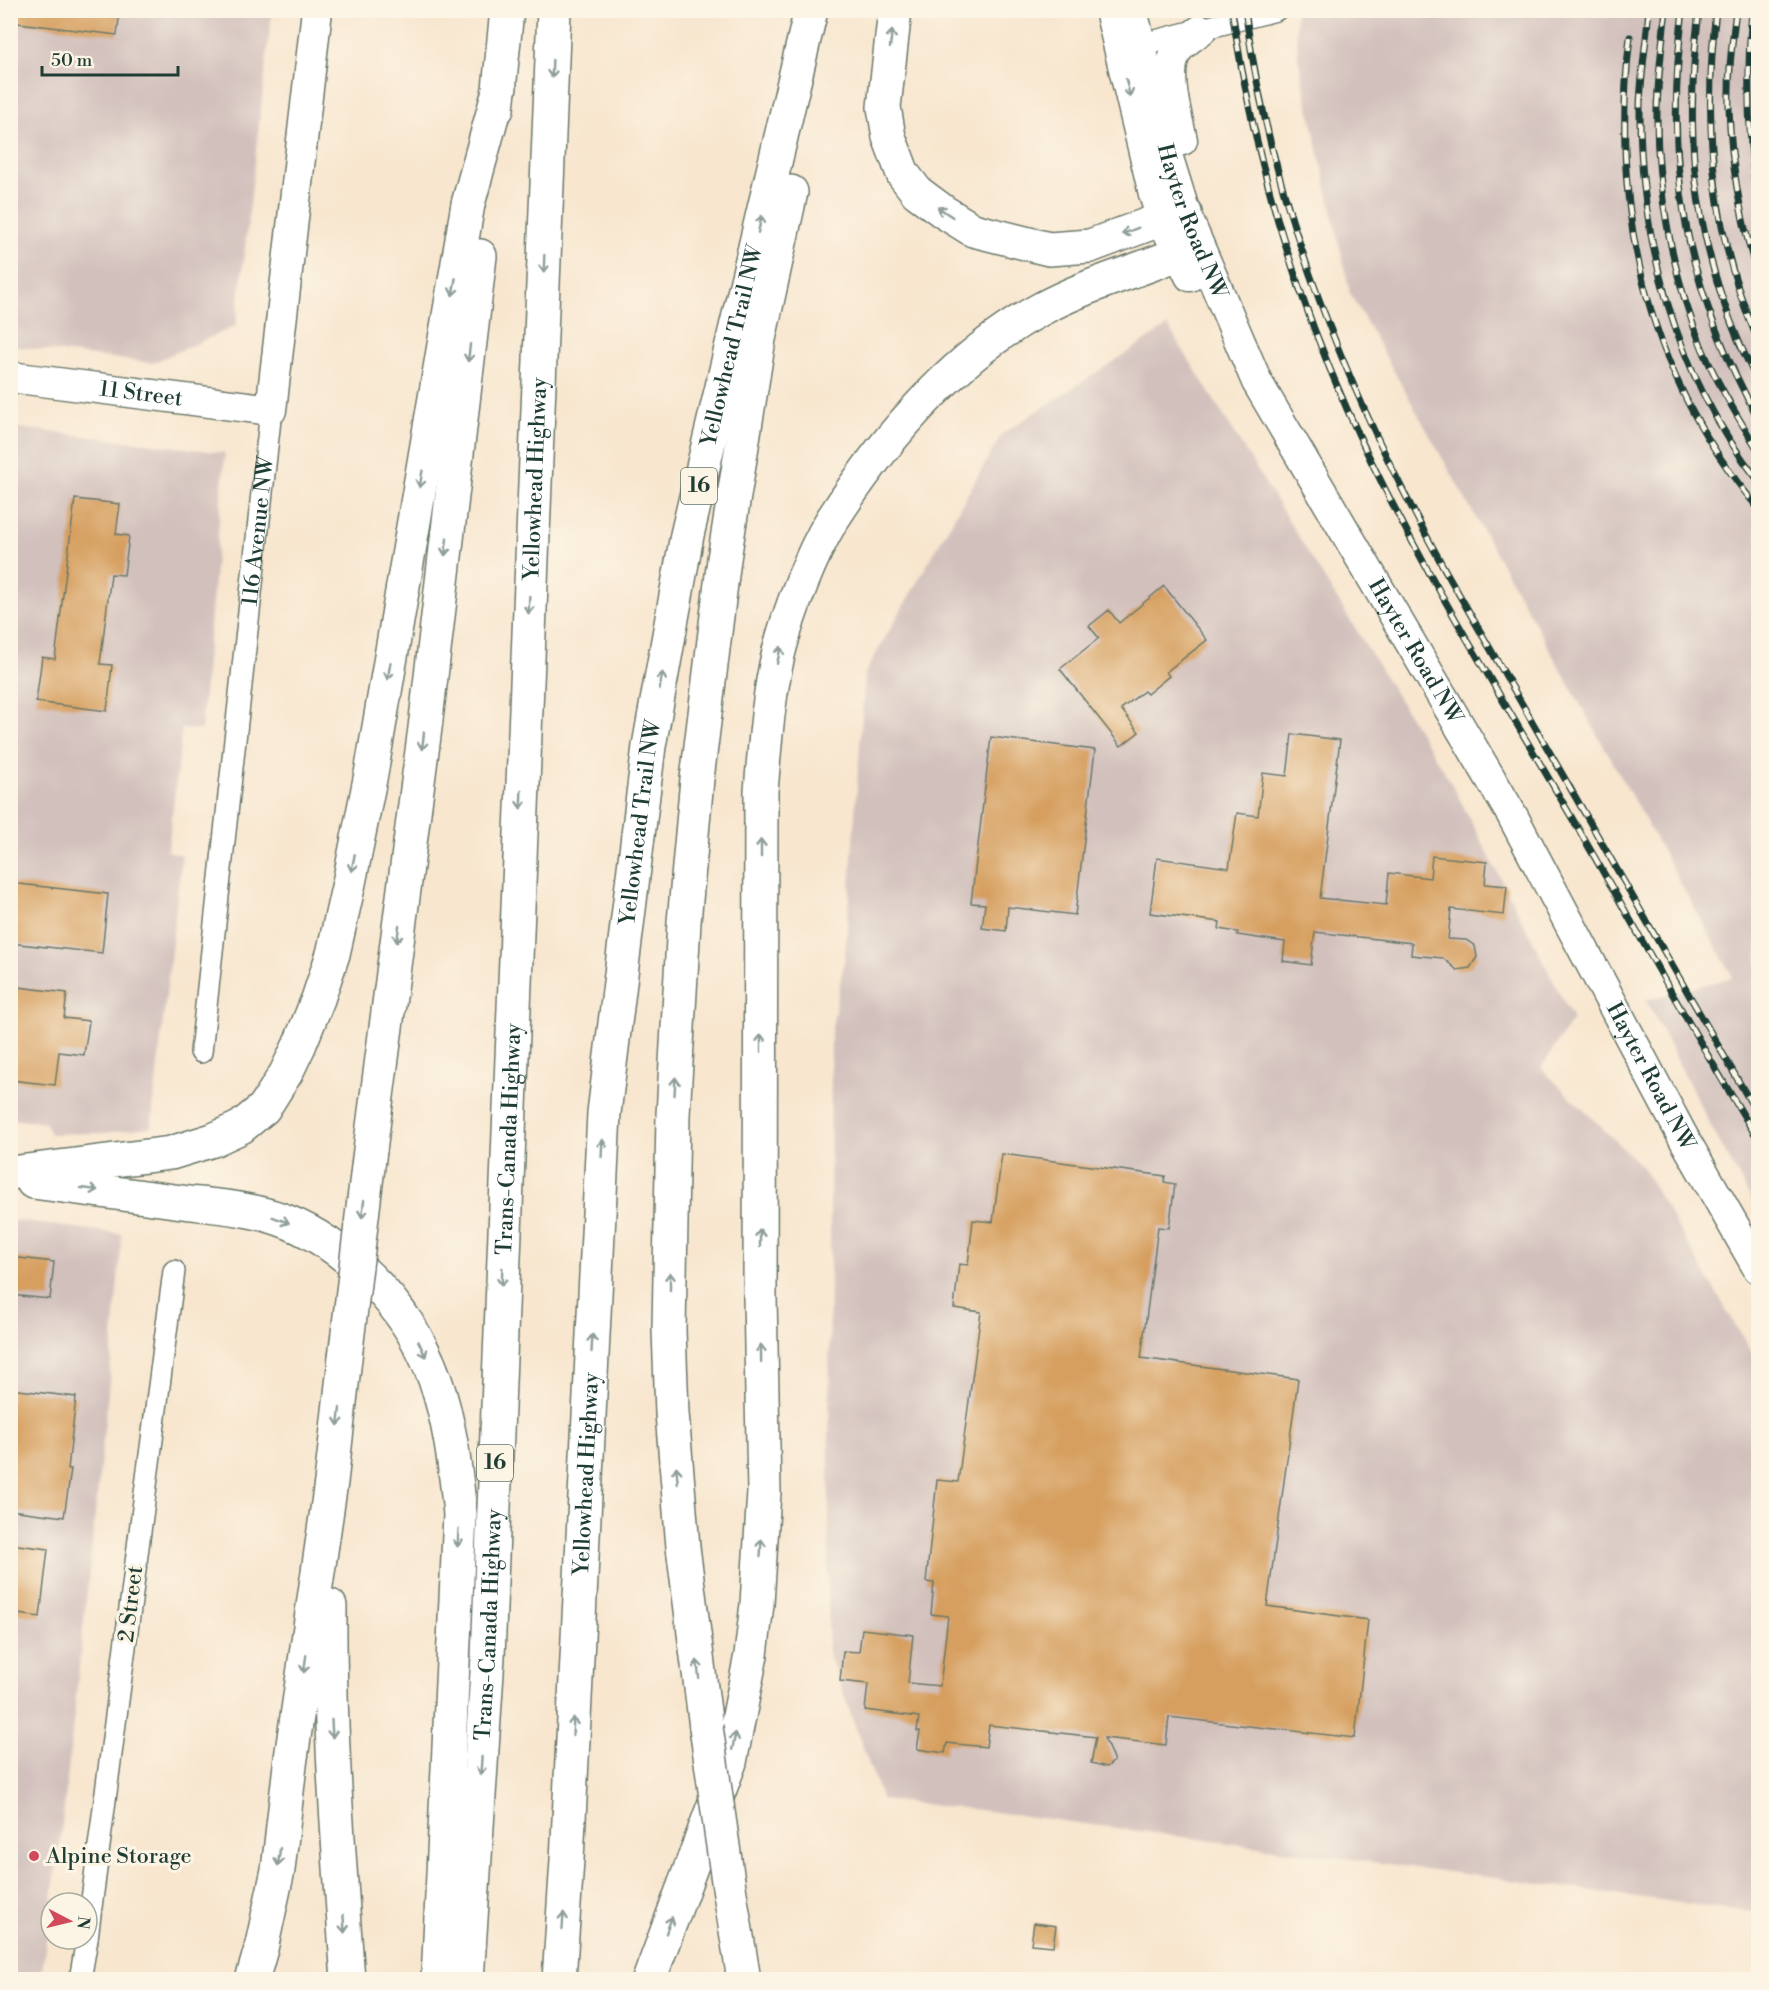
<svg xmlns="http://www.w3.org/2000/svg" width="1769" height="1990" viewBox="0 0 1769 1990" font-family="'Libre Bodoni',serif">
<rect width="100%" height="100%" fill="#fcf5e5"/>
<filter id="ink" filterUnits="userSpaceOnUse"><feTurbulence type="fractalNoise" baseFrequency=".0167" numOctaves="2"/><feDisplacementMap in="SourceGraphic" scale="12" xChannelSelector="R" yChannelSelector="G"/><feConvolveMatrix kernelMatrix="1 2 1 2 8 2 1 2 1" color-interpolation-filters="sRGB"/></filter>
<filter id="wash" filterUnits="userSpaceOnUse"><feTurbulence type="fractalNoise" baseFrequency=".008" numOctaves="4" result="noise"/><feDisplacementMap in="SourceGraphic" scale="24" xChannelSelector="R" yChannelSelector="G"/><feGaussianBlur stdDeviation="1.35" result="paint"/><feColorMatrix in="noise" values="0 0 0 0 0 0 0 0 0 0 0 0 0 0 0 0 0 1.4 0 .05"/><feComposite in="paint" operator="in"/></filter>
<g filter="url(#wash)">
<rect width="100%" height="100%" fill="#f8e6cf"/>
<path fill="#d1c0bc" d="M11,11H272L236,326L152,363L11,346Z
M1295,11H1758V1211L1716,1136L1646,1000L1733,977L1350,293L1298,59Z
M1168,326L1454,788L1573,1019L1541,1068L1642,1167L1758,1363V1913L972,1809L882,1800L828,1651L831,1033L845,957L865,673L1002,434Z
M11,427L225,453L201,730L182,729L168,851L182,855L151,1127L104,1133L50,1134L46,1123L11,1119Z
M11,1220L122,1234L110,1373L64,1809L41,1979L11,1980Z"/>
<g id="blocks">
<path fill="#d69f5e" d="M10,10H120L117,35L10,22Z
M75,499L120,504L116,534L129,536L124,575L111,574L100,664L112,665L107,711L36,702L42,657L55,659Z
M1164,586L1207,640L1166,672L1169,676L1147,694L1144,691L1121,709L1139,732L1121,746L1060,669L1099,638L1089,626L1109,610L1119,623Z
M1292,734L1340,740L1320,898L1386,905L1389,873L1430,878L1432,856L1487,862L1485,884L1507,886L1504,915L1451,909L1448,939L1466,940L1475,946L1477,957L1470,968L1457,970L1443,958L1411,955L1412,943L1315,932L1311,965L1283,961L1285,942L1237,935L1238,932L1219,929L1220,922L1150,913L1157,858L1229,868L1237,813L1258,816L1263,773L1287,776Z
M991,737L1095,750L1075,915L1008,907L1006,931L982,928L985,904L971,903Z
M10,883L108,894L102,953L10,943Z
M10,986L67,993L64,1018L89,1021L84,1055L59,1052L55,1085L10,1080Z
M1002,1154L1165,1176L1164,1182L1175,1184L1169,1228L1158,1227L1141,1358L1298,1379L1267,1606L1368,1620L1355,1738L1169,1717L1166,1745L1104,1738L1114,1761L1107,1767L1091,1763L1096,1737L989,1725L986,1747L947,1743L945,1753L917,1749L920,1731H917L919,1717L865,1710L868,1684L840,1681L843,1651L859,1652L862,1629L913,1635L908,1683L940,1686L948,1616L931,1614L934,1583L926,1582L937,1480L958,1482L981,1312L954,1308L959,1264L968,1265L973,1220L993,1222Z
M10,1257L54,1262L50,1299L10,1295Z
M10,1389L76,1397L68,1469H71L64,1517L10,1510Z
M10,1544L48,1549L40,1617L10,1613Z
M1034,1923L1056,1926L1053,1946L1031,1944Z"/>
</g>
</g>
<g filter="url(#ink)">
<use href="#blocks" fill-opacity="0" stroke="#6b786a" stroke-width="1.5"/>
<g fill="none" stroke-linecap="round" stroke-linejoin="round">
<g stroke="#6b786a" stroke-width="24">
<g id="street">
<path d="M1128,48L1276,10"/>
<path id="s1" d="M201,1052L271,410"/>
<path d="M87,1938L174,1271"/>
<path d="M80,1980L87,1939"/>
</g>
</g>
<g stroke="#6b786a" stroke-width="33">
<g id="secondary">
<path d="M1110,10L1154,194L1162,219L1190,276"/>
<path id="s2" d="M1132,10L1167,155L1185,213L1257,382L1512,815L1682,1135L1758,1268"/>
<path d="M1182,140C1177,116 1162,68 1179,48C1185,41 1194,35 1201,30"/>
<path id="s3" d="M10,377L271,410L317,10"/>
</g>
</g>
<g stroke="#6b786a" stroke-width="36">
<g id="highway">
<path d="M895,10L884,107L889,137L903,174L917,192L944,212L973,230L1049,249L1090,246L1162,219L1185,213"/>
<path d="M497,109L507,10"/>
<path d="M370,1150L425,728L480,256"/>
<path d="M10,1173L171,1153L213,1140L241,1127L264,1108L286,1073L299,1046L318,999L333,954L349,883L371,774L468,204L500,87"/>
<path d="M33,1182C83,1189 132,1195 182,1202C214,1206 249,1208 280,1219C309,1229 334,1246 357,1266C437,1337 450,1413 460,1514L438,1980"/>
<path d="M330,1606C329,1731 339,1855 348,1980"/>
<path d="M706,1727L683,1547L672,1413L669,1330L673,1115L684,922L697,779L724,559L759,339L791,192"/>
<path d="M728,1881L744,1980"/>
<path d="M252,1980L261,1949L278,1870L290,1765L331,1482L345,1358"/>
<path id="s4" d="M467,1980L488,1657L554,10"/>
<path id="s5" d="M559,1980L567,1860L604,1113L649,746L687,535L811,10"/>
<path d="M649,1980L730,1762L751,1655L757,1604L764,1492L760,1297L761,791C765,744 768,697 779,651C789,612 811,554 832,520C885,438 954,356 1041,309C1091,282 1146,269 1197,246"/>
</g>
</g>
<use href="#street" stroke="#fff" stroke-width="21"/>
<use href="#secondary" stroke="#fff" stroke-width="30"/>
<use href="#highway" stroke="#fff" stroke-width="33"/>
<g stroke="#1f3d34" stroke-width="7">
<path id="rail" d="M1232,10C1252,147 1291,283 1347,409C1407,545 1487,672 1562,801C1628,913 1689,1028 1758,1139
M1245,10C1272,209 1349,396 1445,570L1758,1115
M1649,10C1646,42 1641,74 1640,106C1639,238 1675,375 1758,480
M1666,10C1662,43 1658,77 1657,110C1656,187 1673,279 1703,350C1718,385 1738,418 1758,450
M1683,10C1664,163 1683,283 1758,418
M1699,10C1694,53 1691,96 1693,139C1695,219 1720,311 1758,381
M1716,10C1703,123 1711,235 1758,340
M1736,10C1732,43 1728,75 1729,108C1731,165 1741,222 1758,276
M1752,10C1746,77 1748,141 1758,207
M1630,37C1610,207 1645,374 1758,508"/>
</g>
<use href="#rail" stroke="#fcf5e5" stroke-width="4.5" stroke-dasharray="14" stroke-linecap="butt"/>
<g stroke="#6b786a" stroke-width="36" stroke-linecap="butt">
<path id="highway-bridge" d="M345,1358L370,1150
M706,1727L728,1881"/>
</g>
<use href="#highway-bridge" stroke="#fff" stroke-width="33"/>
</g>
<defs><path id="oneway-shaft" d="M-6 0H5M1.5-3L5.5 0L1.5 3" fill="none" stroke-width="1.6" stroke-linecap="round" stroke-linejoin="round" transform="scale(1.5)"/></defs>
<g stroke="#8f9e9a">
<use href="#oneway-shaft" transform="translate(891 39) rotate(-83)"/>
<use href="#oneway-shaft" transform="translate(552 69) rotate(92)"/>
<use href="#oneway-shaft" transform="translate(1128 88) rotate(76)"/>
<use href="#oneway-shaft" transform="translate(945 212) rotate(-146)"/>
<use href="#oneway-shaft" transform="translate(760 224) rotate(-77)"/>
<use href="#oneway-shaft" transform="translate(1130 231) rotate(158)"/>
<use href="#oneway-shaft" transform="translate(544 264) rotate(92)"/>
<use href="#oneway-shaft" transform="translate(454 287) rotate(100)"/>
<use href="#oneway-shaft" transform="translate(469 353) rotate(97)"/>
<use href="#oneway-shaft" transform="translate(421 479) rotate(100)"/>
<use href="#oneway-shaft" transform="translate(446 547) rotate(97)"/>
<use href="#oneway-shaft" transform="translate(529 605) rotate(92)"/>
<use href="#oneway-shaft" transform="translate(779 655) rotate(-77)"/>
<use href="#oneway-shaft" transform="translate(389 671) rotate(100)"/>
<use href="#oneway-shaft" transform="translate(661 681) rotate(-80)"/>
<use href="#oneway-shaft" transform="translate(423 741) rotate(97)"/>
<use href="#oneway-shaft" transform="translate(521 800) rotate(92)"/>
<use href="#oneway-shaft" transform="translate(761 848) rotate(-90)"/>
<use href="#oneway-shaft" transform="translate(353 863) rotate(101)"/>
<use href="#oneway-shaft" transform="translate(398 934) rotate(97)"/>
<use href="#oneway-shaft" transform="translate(761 1043) rotate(-90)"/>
<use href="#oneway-shaft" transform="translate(675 1086) rotate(-87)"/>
<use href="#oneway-shaft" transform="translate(602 1148) rotate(-87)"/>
<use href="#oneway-shaft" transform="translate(89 1189) rotate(7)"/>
<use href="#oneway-shaft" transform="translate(363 1209) rotate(97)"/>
<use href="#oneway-shaft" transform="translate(281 1220) rotate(20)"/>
<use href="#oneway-shaft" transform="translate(760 1238) rotate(-90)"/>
<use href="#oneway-shaft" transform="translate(502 1277) rotate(92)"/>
<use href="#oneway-shaft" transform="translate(670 1281) rotate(-90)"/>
<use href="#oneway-shaft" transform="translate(592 1343) rotate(-87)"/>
<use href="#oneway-shaft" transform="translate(422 1349) rotate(65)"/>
<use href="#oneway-shaft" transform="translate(761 1353) rotate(-91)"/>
<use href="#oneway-shaft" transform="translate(339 1417) rotate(96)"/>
<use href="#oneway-shaft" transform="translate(677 1475) rotate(-95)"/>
<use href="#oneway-shaft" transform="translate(458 1538) rotate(93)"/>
<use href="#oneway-shaft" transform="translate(761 1548) rotate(-87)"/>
<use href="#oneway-shaft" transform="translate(305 1664) rotate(98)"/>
<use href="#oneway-shaft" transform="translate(698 1669) rotate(-97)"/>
<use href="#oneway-shaft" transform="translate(573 1726) rotate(-87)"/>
<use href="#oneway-shaft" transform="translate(332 1729) rotate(87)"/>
<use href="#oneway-shaft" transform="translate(734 1741) rotate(-78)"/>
<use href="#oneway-shaft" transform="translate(481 1766) rotate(94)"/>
<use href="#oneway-shaft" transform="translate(279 1857) rotate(97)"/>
<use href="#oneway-shaft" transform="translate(563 1921) rotate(-86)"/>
<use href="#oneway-shaft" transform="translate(344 1924) rotate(86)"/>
<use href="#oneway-shaft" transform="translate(669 1925) rotate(-70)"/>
</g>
</g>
<circle fill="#d1495b" stroke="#fcf5e5" stroke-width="2" cx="34" cy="1856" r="6"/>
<g text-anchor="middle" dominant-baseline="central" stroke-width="6" stroke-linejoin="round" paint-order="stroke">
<g fill="#fcf5e5" stroke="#617469" stroke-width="1.5">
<rect x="681" y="468" width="36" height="36" rx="4.5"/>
<rect x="477" y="1445" width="36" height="36" rx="4.5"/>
</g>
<g font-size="21" font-weight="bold" fill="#1f3d34">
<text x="699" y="486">16</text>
<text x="495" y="1463">16</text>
</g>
<g font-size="22" fill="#1f3d34" stroke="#fcf5e5">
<text stroke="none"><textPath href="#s2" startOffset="220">Hayter Road NW</textPath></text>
<text stroke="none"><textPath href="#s5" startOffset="1647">Yellowhead Trail NW</textPath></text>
<text stroke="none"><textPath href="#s3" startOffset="132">11 Street</textPath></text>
<text stroke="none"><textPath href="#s4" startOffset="1503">Yellowhead Highway</textPath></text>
<text stroke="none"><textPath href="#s1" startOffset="524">116 Avenue NW</textPath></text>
<text stroke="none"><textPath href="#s2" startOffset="706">Hayter Road NW</textPath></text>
<text stroke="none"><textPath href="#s5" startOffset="1161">Yellowhead Trail NW</textPath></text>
<text stroke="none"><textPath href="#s2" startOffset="1192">Hayter Road NW</textPath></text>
<text stroke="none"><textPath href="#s4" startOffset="842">Trans-Canada Highway</textPath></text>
<text stroke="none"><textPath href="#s5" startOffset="507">Yellowhead Highway</textPath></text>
<text transform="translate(131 1604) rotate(-83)">2 Street</text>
<text stroke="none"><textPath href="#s4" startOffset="356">Trans-Canada Highway</textPath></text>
</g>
<g font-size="22" fill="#1f3d34" stroke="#fcf5e5" text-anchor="start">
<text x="46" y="1856">Alpine Storage</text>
</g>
</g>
<rect width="1769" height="1990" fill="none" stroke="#fcf5e5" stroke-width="36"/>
<g transform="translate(69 1921) rotate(97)"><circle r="28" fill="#fcf5e5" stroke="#a4ab9e" stroke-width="1.5"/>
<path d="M0-4.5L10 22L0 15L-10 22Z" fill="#d1495b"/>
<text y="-9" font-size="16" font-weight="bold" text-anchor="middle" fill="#1f3d34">N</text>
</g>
<path d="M42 66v9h136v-9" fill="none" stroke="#1f3d34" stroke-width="3"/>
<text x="51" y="66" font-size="18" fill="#1f3d34" stroke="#fcf5e5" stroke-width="4.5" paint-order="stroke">50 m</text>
</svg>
